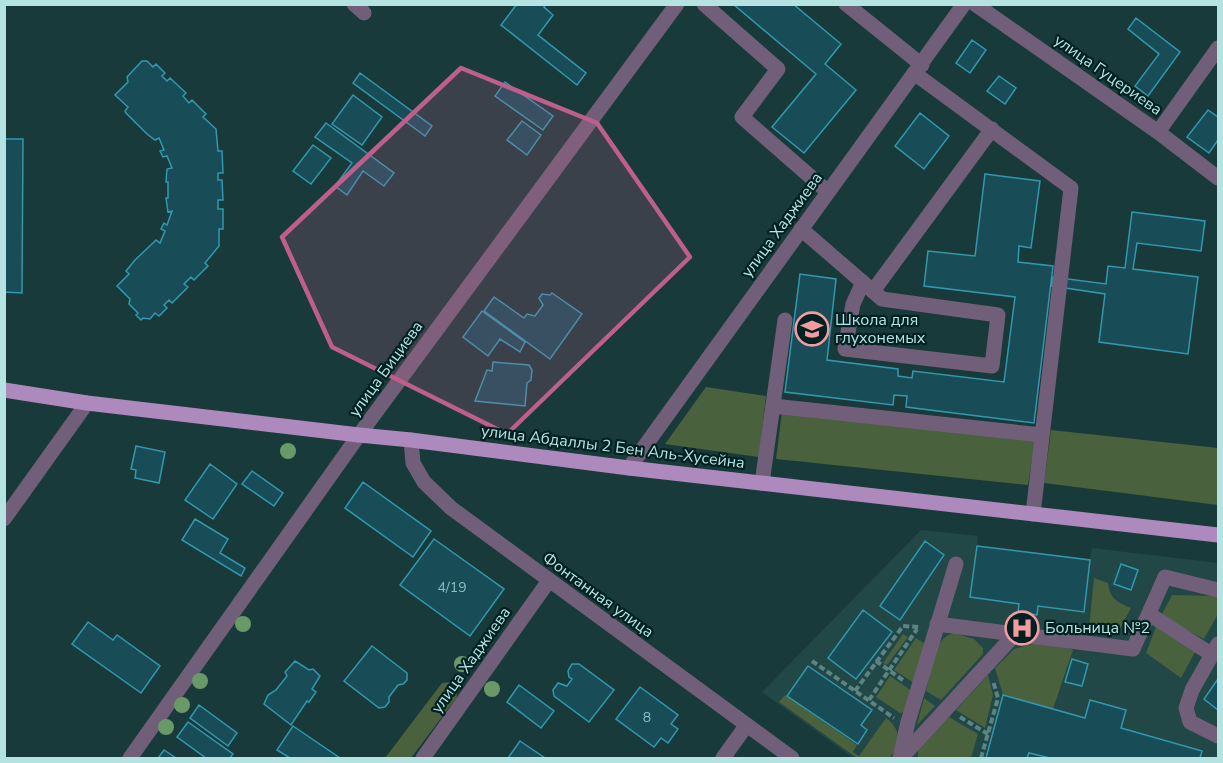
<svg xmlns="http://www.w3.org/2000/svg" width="1223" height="763" viewBox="0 0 1223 763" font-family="'Nunito Sans',sans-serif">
<rect width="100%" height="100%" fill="#193a3a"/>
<path fill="#224747" d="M921,530L978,536L977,546L1090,560L1092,548L1218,563V758H853L762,692Z"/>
<path fill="#49613c" d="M706,387L766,396L759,457L665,444Z
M782,411L1035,441L1028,485L776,459Z
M1051,430L1218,448V505L1044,483Z
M1094,578L1108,583C1110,599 1117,602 1131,608L1119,631L1089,627Z
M1172,595L1218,596V614L1204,639L1161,616Z
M1156,627L1195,652L1181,678L1146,653Z
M954,633L974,639L983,648V654L941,700L926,691C931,672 932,638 954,633Z
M903,634L908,637L887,665L883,663Z
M916,638L925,644L914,683L894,670Z
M1036,643L1062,646L1073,650L1053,709L1003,695L995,668L1014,649Z
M988,675L993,695L985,728L956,710Z
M890,676L912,691L906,712L900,713L876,697Z
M450,682L456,691L457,697L411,758H385L442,683Z
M785,695L857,745L853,752L859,756L886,718C902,730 900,742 890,758H857L779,702Z
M924,698L935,706L917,725Z
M949,717L978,734L971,758H918V749Z"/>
<path fill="#184d58" stroke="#3298ae" stroke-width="1.5" d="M517,4H546L544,7L553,15L538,35L586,73L577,85L501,25Z
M733,4H793L841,44L825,64L856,90L804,153L772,127L816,74Z
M1136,18L1180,52L1148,96L1135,86L1159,54L1128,29Z
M972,40L986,50L970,73L956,63Z
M142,61H147L153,67L156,64L165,73L162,76L167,81L170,78L186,93L183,96L189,103L192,100L206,114L203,117L216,129L218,151H222L223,173H218V180H222L223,200H218V209H223V229H219V246L205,263L208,266L194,280L191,277L184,284L188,287L172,303L169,300L164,305L167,308L159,316L155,313L150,319L143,318L141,320L136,315L138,313L129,304L130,299L117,286L129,274L126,271L135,260L154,242L156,240L160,243L165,231L161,229L164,223L167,225L172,211L168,212L166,198H168V182H166L167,169L172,168L167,156L163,157L160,151L164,150L159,138L155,140L147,134L126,113L125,111L128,107L115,95L128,82L127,77Z
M360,73L432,126L425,136L353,83Z
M999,76L1016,88L1005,104L987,91Z
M505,82L553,116L543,130L495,96Z
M353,95L382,117L362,145L332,124Z
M1208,110L1218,117V140L1209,153L1187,137Z
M920,113L949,136L924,169L895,146Z
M522,121L541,135L527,155L507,140Z
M326,123L394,173L384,186L363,171L347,195L335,186L352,163L315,137Z
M4,139H23L22,293L4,292Z
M313,145L331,158L311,184L293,171Z
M985,174L1040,181L1031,248L1019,246L1018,262L1053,266L1034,423L906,407L907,396L894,395L893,405L785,392L800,274L836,279L827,360L898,369V376L912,378L913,371L1004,382L1015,297L924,286L928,251L975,256Z
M1132,212L1205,221L1201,251L1137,243L1133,269L1198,277L1188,354L1099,342L1105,294L1052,286L1053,277L1106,284L1108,266L1125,268Z
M1132,212L1205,221L1201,251L1137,243L1133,269L1198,277L1188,354L1099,342L1105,294L1052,286L1053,277L1106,284L1108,266L1125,268Z
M552,293L582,314L550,359L484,311L494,297L524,318L527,314L535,316L543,305L539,298L542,294L550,295Z
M482,311L525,342L520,352L500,339L488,356L463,337Z
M493,362L529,365L532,370L531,380L527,383L525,406L475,401L487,370L492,371Z
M136,446L165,452L159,483L135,478L136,470L131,469Z
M210,464L237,484L213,519L185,500Z
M252,471L283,493L274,506L242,484Z
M363,482L431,531L413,557L345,508Z
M195,519L228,539L220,553L245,568L241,576L182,540Z
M434,539L504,589L470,636L400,585Z
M434,539L504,589L470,636L400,585Z
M925,541L944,555L900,620L880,606Z
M977,546L1090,560L1084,612L1038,606L1037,615L1018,612L1019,604L970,597Z
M1121,564L1138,570L1131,590L1114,584Z
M863,610L892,632L856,679L828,658Z
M88,622L113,640L117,635L160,666L141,693L72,644Z
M372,646L407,673V680L403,684L398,685L389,697V702L385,707L379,708L344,681Z
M1072,659L1088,664L1082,686L1065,682Z
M295,661L309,670L313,669L320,676L312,689L316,692L309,702L307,701L291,725L264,704L268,695L276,690L287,676L285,672Z
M572,664H579L614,690L589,722L554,696L553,690L558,683L567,686L572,679L569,677L568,671Z
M808,666L872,710L861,725L867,730L858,744L787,696Z
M1218,679V710L1204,699Z
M519,685L554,711L541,728L507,702Z
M640,687L678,715L671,724L678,729L668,743L661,738L654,747L616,719Z
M1003,695L1085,718L1090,700L1126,710L1121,728L1202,751L1200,758H1050L1029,753L1027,758H986Z
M199,705L237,733L228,746L190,718Z
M188,722L233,754L230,758H206L177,737Z
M293,726L340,758H290L277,750Z
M520,741L545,758H508Z
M164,750L176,758H158Z"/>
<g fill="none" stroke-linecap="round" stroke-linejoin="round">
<path stroke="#5d8484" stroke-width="4" stroke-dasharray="6 3" stroke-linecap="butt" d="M812,661L894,718
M876,661L904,681
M855,691L903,626L919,627
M869,700L917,629
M960,717L988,734
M981,758L998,698L993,681"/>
<path stroke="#715f79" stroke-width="15" d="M354,4L364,13
M704,4L778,69L742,117L828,192
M846,4L922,65
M975,4L1158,132L1218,178
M914,73L1071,188L1033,514
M1158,132L1218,48
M801,229L882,299L998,315L992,366L845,349L853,304L863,282
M873,291L992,129
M773,406L1042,435
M411,440L413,463L424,482L451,508L792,758
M629,468L964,4
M762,483L785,320
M4,519L87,403
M1149,614L1211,654
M937,624L1133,649L1165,577L1218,590
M1218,644L1192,690L1186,708L1190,722L1218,736
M130,758L359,435L677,4
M423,758L548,582
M723,758L746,726
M900,758L908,722L956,564
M901,758L1016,633"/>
<path stroke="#ae89be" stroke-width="15" d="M4,390L87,403L359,435L411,440L629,468L1218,535"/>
</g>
<g fill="#6a9968">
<circle cx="288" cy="451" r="8"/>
<circle cx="243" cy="624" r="8"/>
<circle cx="462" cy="664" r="8"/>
<circle cx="200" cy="681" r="8"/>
<circle cx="492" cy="689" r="8"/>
<circle cx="182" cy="705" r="8"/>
<circle cx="166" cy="727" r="8"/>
</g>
<path fill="#bd5f8a" fill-opacity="0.2" stroke="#bd5f8a" stroke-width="4.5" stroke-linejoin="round" d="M461,68L597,123L690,257L507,434L332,347L282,237Z"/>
<defs>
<g id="school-ring" transform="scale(1.725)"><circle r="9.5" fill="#002121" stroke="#f49aa1" stroke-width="1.5"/><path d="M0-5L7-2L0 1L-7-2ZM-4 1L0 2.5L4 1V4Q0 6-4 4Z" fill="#f49aa1"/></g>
<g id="hospital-ring" transform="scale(1.725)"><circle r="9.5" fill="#002121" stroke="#f49aa1" stroke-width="1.5"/><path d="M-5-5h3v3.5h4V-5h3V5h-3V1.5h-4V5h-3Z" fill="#f49aa1"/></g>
</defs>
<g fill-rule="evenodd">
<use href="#school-ring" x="812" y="329"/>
<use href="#hospital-ring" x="1022" y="628"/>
</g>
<g text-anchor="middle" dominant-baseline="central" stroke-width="4.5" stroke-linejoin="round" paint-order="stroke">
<g font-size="14" fill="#8dbec0">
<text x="452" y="587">4/19</text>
<text x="647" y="717">8</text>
</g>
<g font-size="16" fill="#b4e3e2" stroke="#002121">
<text transform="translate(1108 75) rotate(35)">улица Гуцериева</text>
<text transform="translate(782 225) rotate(-54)">улица Хаджиева</text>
<text transform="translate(386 369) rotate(-54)">улица Бициева</text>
<text transform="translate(613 447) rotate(7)">улица Абдаллы 2 Бен Аль-Хусейна</text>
<text transform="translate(598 595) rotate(36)">Фонтанная улица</text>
<text transform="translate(471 660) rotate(-55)">улица Хаджиева</text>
</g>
<g font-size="16" fill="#b4e3e2" stroke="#002121" text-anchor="start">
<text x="835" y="320">Школа для<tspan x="835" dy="18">глухонемых</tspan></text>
<text x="1045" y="628">Больница №2</text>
</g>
</g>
<rect width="1223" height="763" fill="none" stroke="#b4e3e2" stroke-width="12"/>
</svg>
